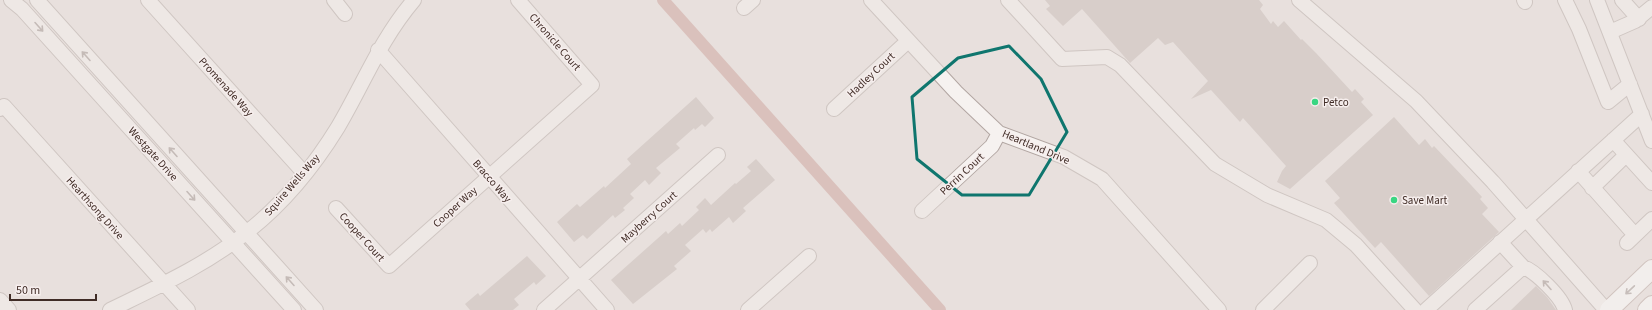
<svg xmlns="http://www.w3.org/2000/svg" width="1652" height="310" viewBox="0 0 1652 310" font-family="'Source Sans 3',sans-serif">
<rect width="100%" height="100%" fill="#e8e0dd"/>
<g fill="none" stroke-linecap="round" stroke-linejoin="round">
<path stroke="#cb9c96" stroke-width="12" d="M663,0L940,310"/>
</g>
<path fill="#c5b8b4" d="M1045,0H1259L1263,5L1260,9L1271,24L1273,21L1278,27L1284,21L1301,40L1302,39L1316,53L1352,92L1355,89L1364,99L1361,102L1373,115L1290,189L1277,182L1282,171L1286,166L1243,118L1240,122L1211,90L1191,99L1208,81L1173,42L1165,45L1158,38L1130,63L1082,9L1063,26L1046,9L1050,6Z
M696,97L714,118L705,127L702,124L695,130L694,128L676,144L680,148L656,168L661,173L649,185L645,180L630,194L634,198L623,208L625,210L615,218L613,215L587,239L583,235L574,242L557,222L577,204L580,207L604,186L605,188L631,164L627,159Z
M1394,117L1419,145L1425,139L1432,148L1434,146L1471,185L1482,197L1480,199L1488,208L1482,214L1499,232L1429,296L1381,242L1375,248L1334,203L1340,198L1325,181Z
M756,159L775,180L743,208L746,211L733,223L729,217L712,232L710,229L706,233L703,229L685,245L691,251L674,266L677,269L633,304L611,280L666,231L668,234L680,223L682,226L699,210L696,207L705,198L711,205L735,183L736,184L751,171L747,167Z
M527,256L546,276L536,285L534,282L514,299L519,305L513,310H470L465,304L478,293L480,296Z
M1536,286L1547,297L1556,310H1511Z"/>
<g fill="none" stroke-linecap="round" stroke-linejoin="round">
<g stroke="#b2a6a2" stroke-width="16">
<path id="minor" d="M11,0L22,9L294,310
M37,0L316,310
M148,0L305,174
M334,0L345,14
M871,0L956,92L999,133L1064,157L1102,179L1219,310
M1008,0L1062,59L1107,57L1120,65L1215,164L1267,195L1326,220L1356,245L1415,310
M1299,0L1416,101L1493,182L1606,310
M1524,0L1525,2
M1565,0L1579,29L1608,102L1630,84
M1597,0L1652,141
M1622,0L1639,19
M744,8L753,0
M1610,32L1635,21L1652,7
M378,50L607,310
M0,109L4,106L188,310
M834,109L908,41
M1613,140L1652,183
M1578,171L1635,235
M1592,188L1626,155
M336,208L389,266L592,85L518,0
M922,211L992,146L999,133
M1627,243L1652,219
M1523,267C1535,271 1562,297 1565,310
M0,300L9,310
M110,310C157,287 206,265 247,232C283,204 314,166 338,127C364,83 380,40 414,0
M544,310L718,155
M748,310L809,256
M1263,310L1310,263
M1426,310L1642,114
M1475,310L1523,267L1500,242"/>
</g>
<g stroke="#b5a19c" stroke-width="20">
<path id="major" d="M1609,310L1652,269
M1647,310L1652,305"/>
</g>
<use href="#minor" stroke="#f6f2f0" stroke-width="14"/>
<use href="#major" stroke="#fff" stroke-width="18"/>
</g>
<defs><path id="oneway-shaft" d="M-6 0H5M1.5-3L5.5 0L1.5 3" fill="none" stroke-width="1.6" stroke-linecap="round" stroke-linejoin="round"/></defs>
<g stroke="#9b8f8b">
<use href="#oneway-shaft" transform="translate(39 27) rotate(48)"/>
<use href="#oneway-shaft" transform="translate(86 56) rotate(-132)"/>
<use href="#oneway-shaft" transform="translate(173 152) rotate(-132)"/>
<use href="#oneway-shaft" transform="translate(191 196) rotate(48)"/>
<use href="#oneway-shaft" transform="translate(290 281) rotate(-132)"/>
<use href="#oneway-shaft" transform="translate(1547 285) rotate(-132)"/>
</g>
<use stroke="#a09692" href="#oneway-shaft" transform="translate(1630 290) rotate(137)"/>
<path d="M0 0H1652V310H0ZM1009,46L1041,79L1067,132L1029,195H962L917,159L912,97L958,58Z" fill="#e8e0dd" fill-opacity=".55" fill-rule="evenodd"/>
<path fill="none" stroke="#0f766e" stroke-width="3" stroke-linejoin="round" d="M1009,46L1041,79L1067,132L1029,195H962L917,159L912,97L958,58Z"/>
<g fill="#39d682" stroke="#f6eeed" stroke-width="1.5">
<circle cx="1315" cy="102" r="4"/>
<circle cx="1394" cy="200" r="4"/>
</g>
<g text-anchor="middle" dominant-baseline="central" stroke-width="3" stroke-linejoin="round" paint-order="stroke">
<g font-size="11" fill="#402c26" stroke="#f6eeed">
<text transform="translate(555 42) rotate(49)">Chronicle Court</text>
<text transform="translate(871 75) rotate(-43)">Hadley Court</text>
<text transform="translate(226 87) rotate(48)">Promenade Way</text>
<text transform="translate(1036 147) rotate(23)">Heartland Drive</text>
<text transform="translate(153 154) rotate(48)">Westgate Drive</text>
<text transform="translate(962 174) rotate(-43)">Perrin Court</text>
<text transform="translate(492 181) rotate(49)">Bracco Way</text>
<text transform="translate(292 185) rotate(-49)">Squire Wells Way</text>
<text transform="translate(455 207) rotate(-42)">Cooper Way</text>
<text transform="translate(95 208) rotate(48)">Hearthsong Drive</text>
<text transform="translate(649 217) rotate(-42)">Mayberry Court</text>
<text transform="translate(362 237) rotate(48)">Cooper Court</text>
</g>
<g font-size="11" fill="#402c26" stroke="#f6eeed" text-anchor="start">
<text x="1323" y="102">Petco</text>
<text x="1402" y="200">Save Mart</text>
</g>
</g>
<path d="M10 294v6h86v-6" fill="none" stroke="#402c26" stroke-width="2"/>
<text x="16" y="294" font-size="12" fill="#402c26" stroke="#f6eeed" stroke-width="3" paint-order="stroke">50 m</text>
</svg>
